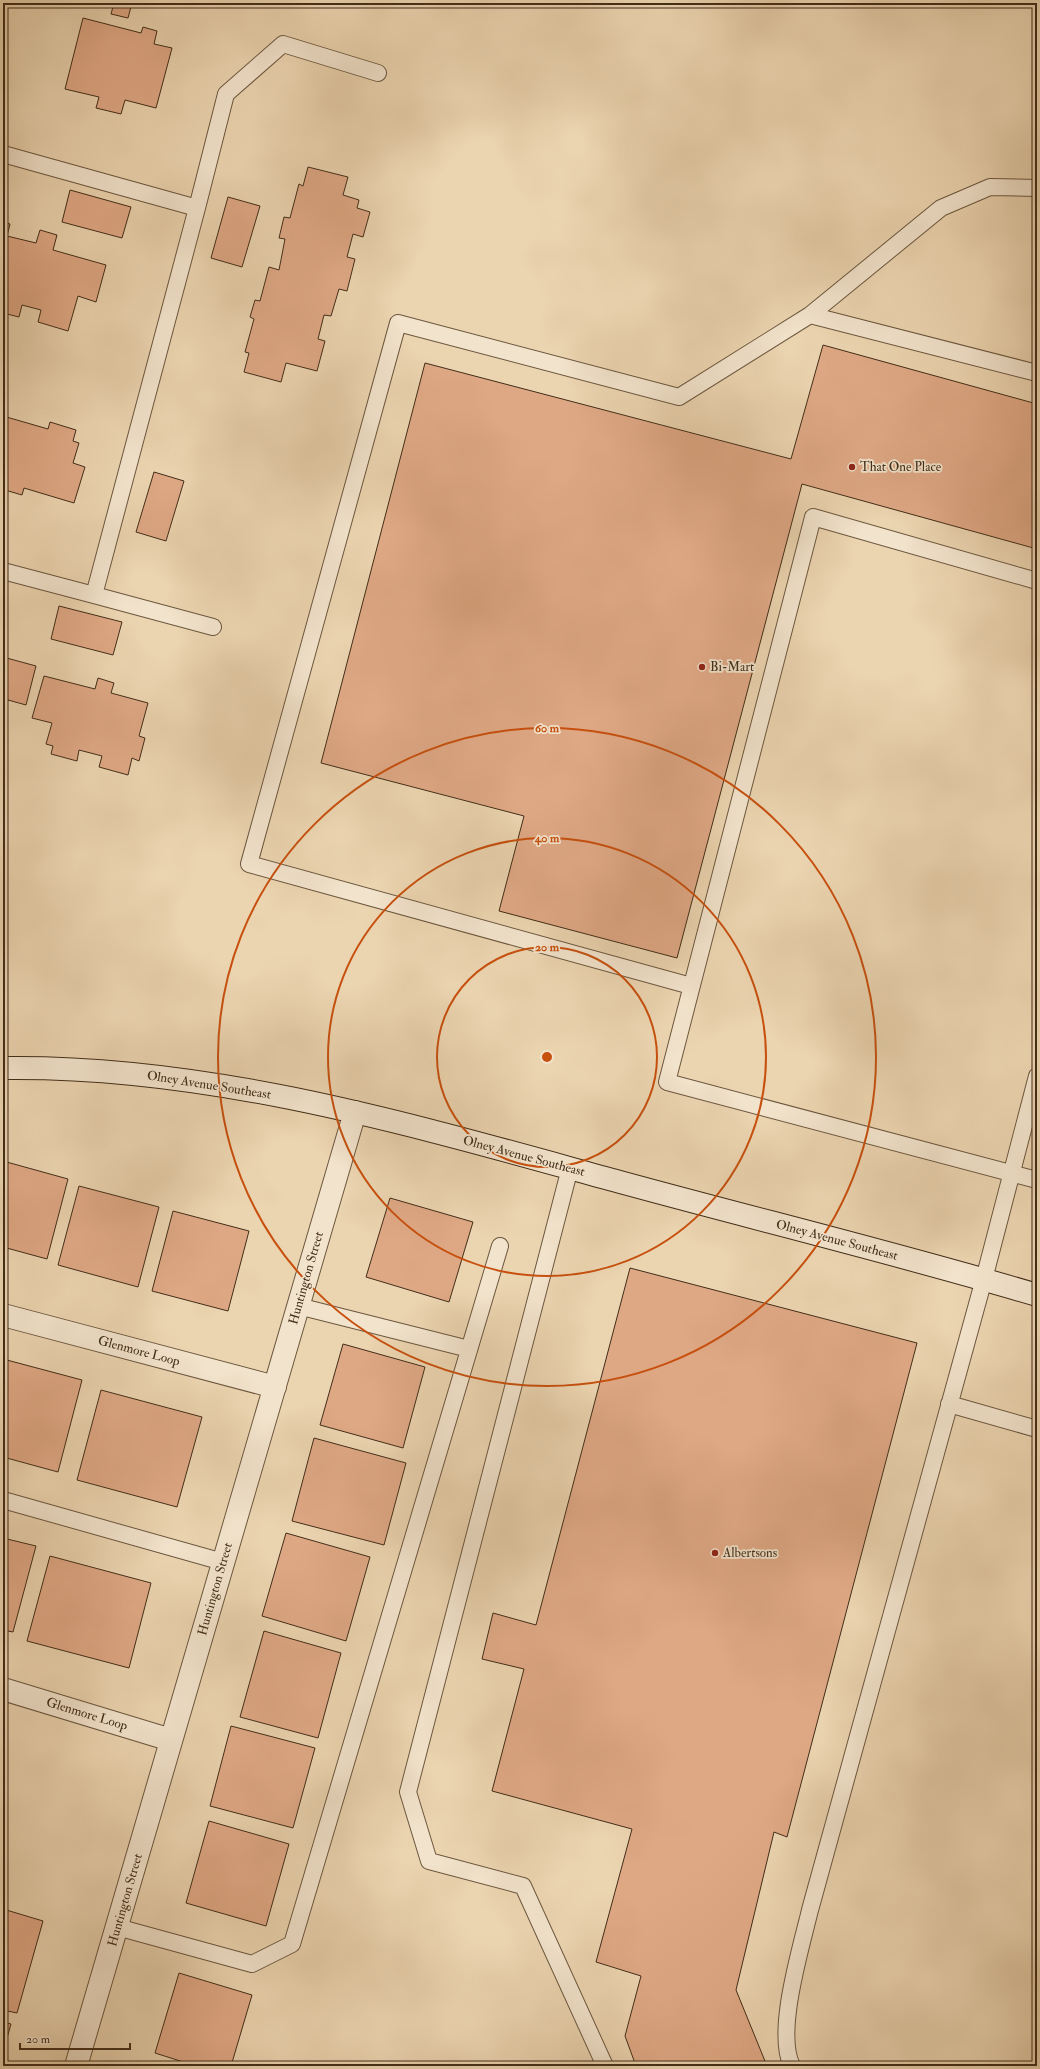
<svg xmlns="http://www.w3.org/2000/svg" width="1040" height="2069" viewBox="0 0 1040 2069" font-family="'IM FELL Double Pica',serif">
<rect width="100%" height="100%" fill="#ebd4b0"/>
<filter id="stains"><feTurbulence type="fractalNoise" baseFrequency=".005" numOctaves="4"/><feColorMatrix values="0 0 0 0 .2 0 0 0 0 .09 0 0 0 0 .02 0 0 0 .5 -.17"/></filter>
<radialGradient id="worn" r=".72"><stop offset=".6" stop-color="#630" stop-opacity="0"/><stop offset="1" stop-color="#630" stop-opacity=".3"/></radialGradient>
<path fill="#dfa885" stroke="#422d18" d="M114,3H132L128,18L111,14Z
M83,18L141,33L143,27L157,31L154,44L172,48L156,108L125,100L121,114L96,108L99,97L65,89Z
M308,167L348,177L343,195L359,200L357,208L370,212L363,237L353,234L347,257L355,259L347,291L339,289L331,316L324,315L318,339L325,341L317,371L286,363L281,382L244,372L249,353L245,352L254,319L250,317L255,300L260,301L269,267L279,270L285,239L279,238L284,217L290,218L299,184L303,186Z
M70,190L131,207L122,238L62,222Z
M228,197L260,206L242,267L211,258Z
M3,222L10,224L7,236L36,243L40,230L57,235L53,250L106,265L96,302L78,296L68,331L38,322L41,310L22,305L19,317L3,313Z
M823,345L1037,404V549L802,484L677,958L499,911L524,816L321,763L425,363L791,459Z
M3,416L48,429L50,422L76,430L73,441L79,443L73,463L85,467L74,503L24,488L22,495L5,490L6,484L3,483Z
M154,472L184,481L166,541L136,532Z
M59,606L122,622L113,655L51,639Z
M3,657L36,666L26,705L8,700L3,718Z
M44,676L95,689L98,678L114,683L111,693L148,703L139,736L145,738L139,761L132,758L128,775L99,767L102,756L79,750L77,761L51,754L53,746L46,744L52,723L32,718Z
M3,1161L68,1179L47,1259L3,1247Z
M79,1186L159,1207L138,1287L58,1265Z
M390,1198L473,1222L449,1302L366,1277Z
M173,1211L249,1231L228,1311L152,1291Z
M630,1268L917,1343L787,1837L774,1832L736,1990L767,2066H636L625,2036L641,1976L596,1962L632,1829L492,1791L524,1669L482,1659L493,1613L536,1625Z
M343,1344L425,1367L403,1448L320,1425Z
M3,1359L82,1380L58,1472L3,1457Z
M101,1390L202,1417L177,1507L77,1480Z
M314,1438L406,1463L384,1545L292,1521Z
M286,1533L370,1557L346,1641L262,1616Z
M3,1538L36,1546L13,1632L3,1630Z
M50,1556L151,1583L129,1668L27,1641Z
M264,1631L341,1653L318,1738L240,1717Z
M231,1726L315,1748L293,1828L210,1806Z
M209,1821L289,1844L266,1926L186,1903Z
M3,1909L43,1921L17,2013L3,2010Z
M179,1973L252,1995L231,2066H196L155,2053Z
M3,2022L11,2024L3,2052Z"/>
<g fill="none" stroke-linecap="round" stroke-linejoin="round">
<g stroke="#6c573e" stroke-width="18">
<path id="lane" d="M3,154L197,208L94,595L3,571
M197,208L226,94L283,44L378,73
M810,315L1037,373
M1037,581L813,517L667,1082L1037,1180
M94,595L213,627
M691,986L249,864L398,323L679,397L810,315L941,208L990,187L1037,188
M570,1168L408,1792L429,1861L523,1886L605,2066
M298,1306L469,1349
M949,1404L1037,1429
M3,1500L223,1562
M117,1927L252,1964L292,1944L500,1246
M792,2066C775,2032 801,1948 810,1910L984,1279L1037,1076"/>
</g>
<g stroke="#6c573e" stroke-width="24">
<path id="street" d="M3,1315L275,1387
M3,1689L171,1740
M76,2066L355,1112"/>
</g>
<g stroke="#422d18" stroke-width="24">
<path id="secondary" d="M3,1068C214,1065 419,1127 620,1182C759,1220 899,1254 1037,1295"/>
</g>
<use href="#lane" stroke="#f2e3cc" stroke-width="16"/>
<use href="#street" stroke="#f2e3cc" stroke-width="22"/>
<use href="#secondary" stroke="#f2e3cc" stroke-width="22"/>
</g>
<g fill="none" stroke="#c7500e" stroke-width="2">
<circle cx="547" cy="1057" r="110"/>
<circle cx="547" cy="1057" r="219"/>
<circle cx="547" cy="1057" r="329"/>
</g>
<g fill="#8f2418" stroke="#f2e3cc" stroke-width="1.5">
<circle cx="852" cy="467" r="4"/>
<circle cx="702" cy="667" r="4"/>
<circle cx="715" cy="1553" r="4"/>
</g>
<g text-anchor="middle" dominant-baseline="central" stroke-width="3.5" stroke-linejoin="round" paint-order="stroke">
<g font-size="13" fill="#422d18" stroke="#f2e3cc" text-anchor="start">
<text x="860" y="467">That One Place</text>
<text x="710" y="667">Bi-Mart</text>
<text x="723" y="1553">Albertsons</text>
</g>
<g font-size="13" fill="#422d18" stroke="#f2e3cc">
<text transform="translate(209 1085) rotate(9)">Olney Avenue Southeast</text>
<text transform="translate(524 1156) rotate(15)">Olney Avenue Southeast</text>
<text transform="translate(837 1240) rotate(15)">Olney Avenue Southeast</text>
<text transform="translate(306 1278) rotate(-74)">Huntington Street</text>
<text transform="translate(139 1351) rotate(15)">Glenmore Loop</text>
<text transform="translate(215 1589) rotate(-74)">Huntington Street</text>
<text transform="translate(87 1714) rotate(17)">Glenmore Loop</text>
<text transform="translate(125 1900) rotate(-74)">Huntington Street</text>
</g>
</g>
<circle cx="547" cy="1057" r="6" fill="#c7500e" stroke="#f2e3cc" stroke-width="2"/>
<g font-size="12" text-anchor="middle" font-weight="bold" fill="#c7500e" stroke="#f2e3cc" stroke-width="3.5" stroke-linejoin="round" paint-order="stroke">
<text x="547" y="732">60 m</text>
<text x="547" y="842">40 m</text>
<text x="547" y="951">20 m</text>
</g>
<rect width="1040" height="2069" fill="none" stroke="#ebd4b0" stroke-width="16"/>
<rect x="4" y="4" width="1032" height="2061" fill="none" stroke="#422d18" stroke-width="2"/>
<rect x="8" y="8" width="1024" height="2053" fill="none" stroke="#422d18"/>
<path d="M20 2043v6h110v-6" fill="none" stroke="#422d18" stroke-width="2"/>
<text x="26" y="2043" font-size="12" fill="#422d18" stroke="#f2e3cc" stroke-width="3" paint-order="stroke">20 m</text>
<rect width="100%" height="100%" filter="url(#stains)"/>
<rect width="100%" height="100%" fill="url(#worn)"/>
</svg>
